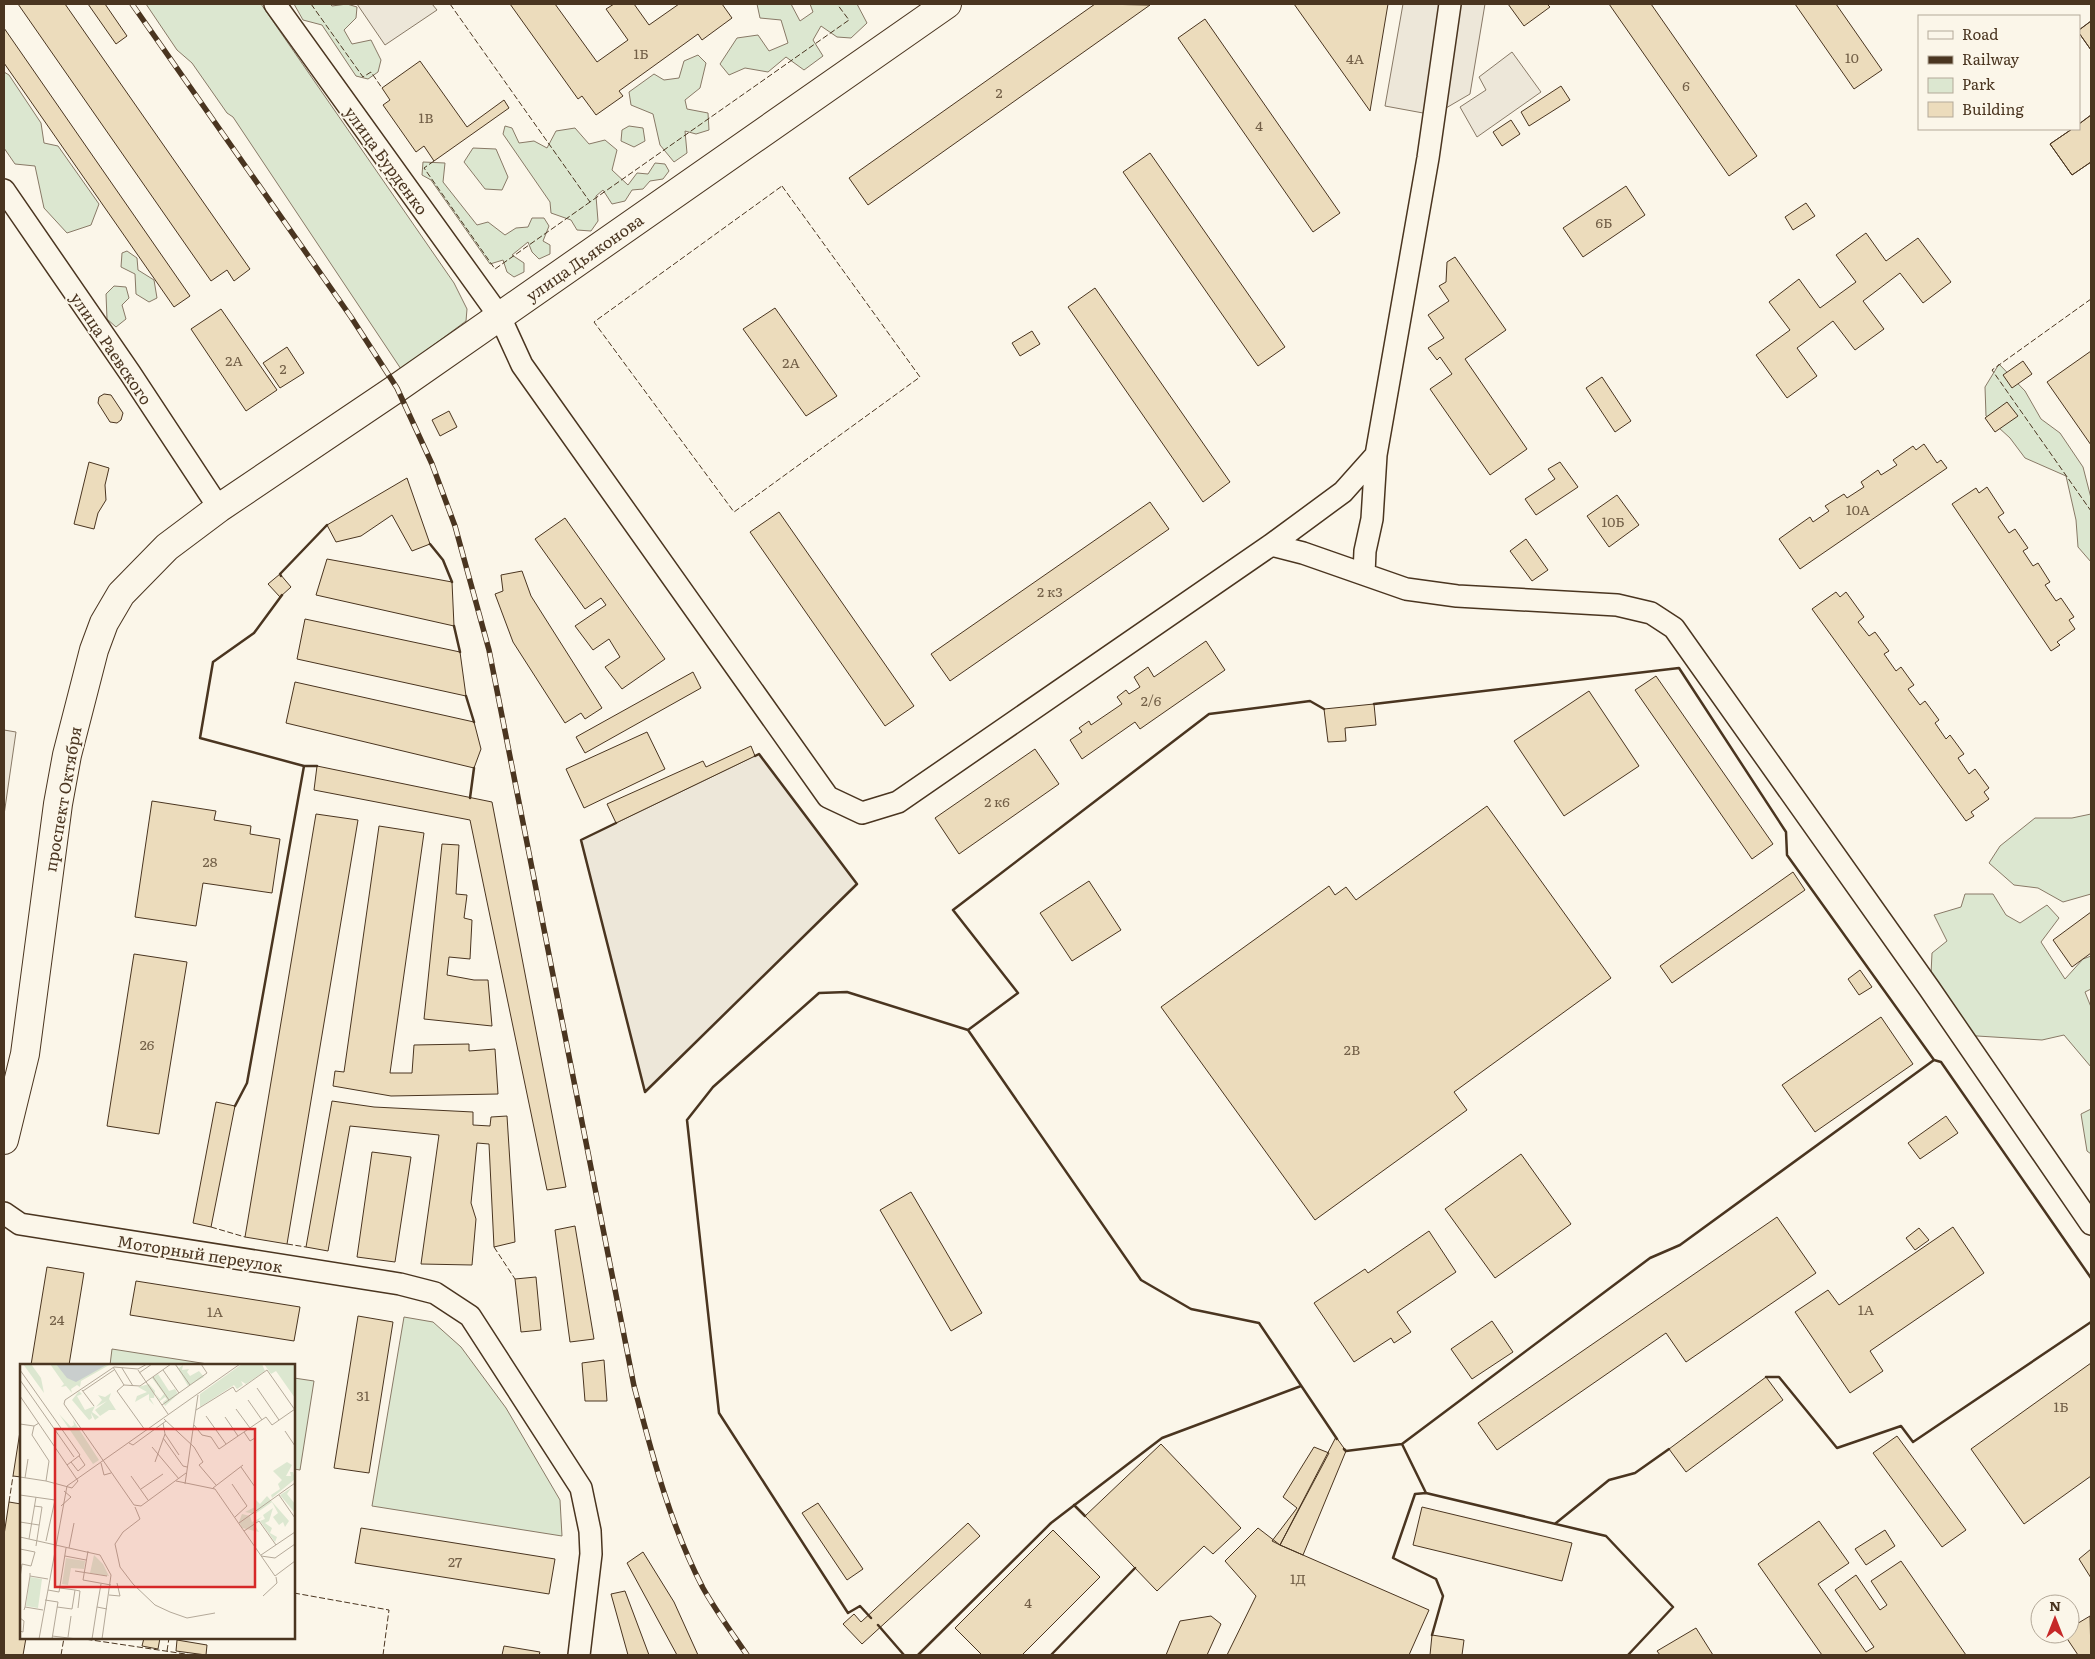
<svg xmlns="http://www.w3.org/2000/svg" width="2095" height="1659" viewBox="0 0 2095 1659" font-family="Literata,serif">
<rect width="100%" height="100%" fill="#fbf6e9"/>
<path fill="#dce7d0" stroke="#887966" d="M146,4H261L454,283L467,309L466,321L401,369L233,117L227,113L192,63L177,50Z
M294,4H330L332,6L347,4L357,7L356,18L344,30L352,44L371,40L381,60L378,72L368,79L356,76L322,25L303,20Z
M757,4H791L800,21L813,12L810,4H857L867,23L851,38L837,37L821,26L813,40L823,56L804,70L786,57L768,72L745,68L729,75L720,64L737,38L758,35L769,51L788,43L781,20L760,18Z
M698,55L706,63L700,88L685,100L687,109L708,113L709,130L696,134L685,131L687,153L674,162L660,145L653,114L631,105L629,92L654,74L664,80L679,78L684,61Z
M4,72L9,75L41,123L44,143L58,146L99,204L91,225L67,233L44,208L35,166L15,164L4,148Z
M505,126L512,128L519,143L534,141L547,148L556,131L575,128L589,144L605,140L617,150L612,170L628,185L637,173L648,174L655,163L665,164L669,171L663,179L650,181L643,189L632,190L625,201L612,204L603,190L596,196L598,221L591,231L577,230L571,220L551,213L550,202L503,134Z
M629,126L643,128L645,141L634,147L621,141L622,130Z
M473,148L496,149L508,177L502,190L485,189L464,162Z
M423,162L445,163L443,182L477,225L488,222L505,235L516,228L528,227L532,218H544L549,226L543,241L550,245V254L539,259L532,252L528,242L512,255L524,263V272L514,277L507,272L503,260L490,264L431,180L422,175Z
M127,251L137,258L138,270L154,280L157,298L149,302L136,294L135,274L121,267L122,253Z
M114,286L126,287L129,298L122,305L126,319L116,327L107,319L106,294Z
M1999,364L2025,391L2041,419L2060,433L2083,467L2091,498V562L2078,547L2076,520L2066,476L2025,458L2010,438L1986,416L1985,387Z
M2091,814V894L2063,902L2038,888L2014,885L1989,863L2000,846L2035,818H2072Z
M1965,894H1993L2006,915L2020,923L2047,905L2059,918L2041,942L2065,979L2083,959L2091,956V989L2085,992L2091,1007V1067L2064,1035L2042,1040L1961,1035L1931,974L1932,953L1947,941L1934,915L1961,907Z
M2091,1109V1154L2087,1151L2081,1114Z
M404,1317L433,1322L461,1347L506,1408L560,1500L562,1536L372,1506Z
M112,1349L214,1365H110Z
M294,1378L314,1381L300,1470L294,1469Z"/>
<path fill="#ede7d9" stroke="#887966" d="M357,4H432L437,10L385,45Z
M1403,4H1485L1470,94L1434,115L1385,106Z
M1512,52L1541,92L1477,137L1460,107L1486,90L1479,77Z
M4,730L16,732L4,815Z
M759,754L857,884L645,1092L581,840Z"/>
<path fill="#ecdcbc" stroke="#4a3520" d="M18,4H65L250,269L234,281L227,270L211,281Z
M88,4H105L127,36L116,44Z
M510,4H555L597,62L628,40L606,9L614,4H634L649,25L679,4H722L732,18L702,40L698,34L619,91L623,96L596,115L582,96L578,99Z
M1095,4L1150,5L868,205L849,178Z
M1294,4H1388L1370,111Z
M1508,4H1547L1550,7L1524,26Z
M1609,4H1651L1757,156L1729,176Z
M1795,4H1836L1882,70L1854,89Z
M1205,19L1340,213L1313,232L1178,38Z
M2091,21V50L2079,33V30Z
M2091,21V50L2079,33V30Z
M4,28L190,296L174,307L4,63Z
M420,61L467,127L504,100L509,108L434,161L424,146L416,152L383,105L390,100L382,88Z
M1561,86L1570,100L1529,126L1521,112Z
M2091,115V162L2072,175L2050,144L2072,129H2079V124Z
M2091,115V162L2072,175L2050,144L2072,129H2079V124Z
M1511,120L1520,134L1502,146L1493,132Z
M1150,153L1285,347L1258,366L1123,172Z
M1626,186L1645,215L1583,257L1563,228Z
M1806,203L1815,216L1793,230L1785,217Z
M1866,233L1886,261L1918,238L1951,282L1923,303L1900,273L1863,301L1884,329L1855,350L1833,321L1797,348L1817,376L1787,398L1756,355L1790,330L1769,302L1799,279L1820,308L1856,282L1836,255Z
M1455,257L1506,330L1465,359L1527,449L1490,475L1430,389L1452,374L1440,357L1437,360L1428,348L1444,338L1428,315L1449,301L1439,286L1446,282L1447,262Z
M1095,288L1230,482L1203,502L1068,307Z
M775,308L837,396L806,416L743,329Z
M221,309L277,390L246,411L191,329Z
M1032,331L1040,344L1020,356L1012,343Z
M287,347L304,373L280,388L263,363Z
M2091,351V445L2047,382Z
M2023,361L2032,374L2012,388L2003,375Z
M1602,377L1631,421L1615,432L1586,388Z
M104,394L111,395L123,413L121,420L117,423L110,422L98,403L99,397Z
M2007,402L2018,416L1995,432L1985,418Z
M449,411L457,427L440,436L432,420Z
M1924,444L1937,463L1941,460L1947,468L1800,569L1779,539L1810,517L1813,522L1829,511L1825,506L1844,494L1847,498L1864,487L1861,482L1878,470L1881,475L1897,465L1893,460L1913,446L1916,450Z
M89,462L109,468L105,485L106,500L98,513L94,529L74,524Z
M1560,462L1578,487L1536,515L1525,499L1555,479L1548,469Z
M407,478L430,544L412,551L392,515L361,536L336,542L327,525Z
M1987,487L2004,513L1998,517L2009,533L2015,529L2028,548L2023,551L2033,566L2038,563L2050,582L2045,585L2056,601L2061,598L2074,617L2069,620L2075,629L2057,642L2060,645L2051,651L1952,504L1976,488L1979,493Z
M1617,495L1639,525L1609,547L1587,516Z
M1150,502L1169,529L950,681L931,654Z
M779,512L914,706L885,726L750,532Z
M565,518L665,659L622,689L605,667L620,657L609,639L593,650L575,626L606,605L601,598L585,609L535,539Z
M1526,539L1548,570L1532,581L1510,551Z
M327,559L452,582L454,626L316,595Z
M522,571L531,596L602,708L585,719L581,713L565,723L513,642L495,594L503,591L501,575Z
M280,574L291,587L280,597L268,584Z
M1836,592L1840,597L1846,592L1864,617L1858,622L1869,636L1875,632L1889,651L1884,654L1896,671L1901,667L1914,685L1908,689L1920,705L1925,701L1939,720L1935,723L1946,739L1950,735L1964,754L1958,758L1969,774L1975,769L1989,788L1984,792L1989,799L1971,812L1974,816L1966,821L1812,609Z
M305,619L460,652L466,696L297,659Z
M1206,641L1225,670L1140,729L1135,722L1082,759L1070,740L1082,732L1079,728L1089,721L1091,725L1122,704L1117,697L1126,690L1129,694L1140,687L1134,677L1148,667L1154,677Z
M693,672L701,688L585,753L576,737Z
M1656,676L1773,844L1752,859L1635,690Z
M295,682L474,722L481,749L474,768L286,723Z
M1589,691L1639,766L1564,816L1514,741Z
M1374,704L1376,725L1345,728L1346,741L1328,742L1324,709Z
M647,732L665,769L584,808L566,769Z
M751,746L755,756L616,823L607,804L703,761L706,767Z
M1035,749L1059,784L959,854L935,818Z
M317,766L492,802L566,1187L547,1190L470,820L314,790Z
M152,801L216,811L214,820L251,826L250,834L280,839L272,893L203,883L196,926L135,917Z
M1487,806L1611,978L1454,1092L1467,1110L1315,1220L1161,1007L1329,886L1335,895L1346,887L1356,900Z
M316,814L358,820L287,1244L245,1237Z
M379,826L424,833L390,1073H412L414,1045L469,1044V1051L495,1049L498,1094L391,1096L333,1086L335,1071L344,1072Z
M442,844L459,845L456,894L467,895L464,918L472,920L470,959L449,957L447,975L474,980H488L492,1026L424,1019Z
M1793,872L1805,890L1672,983L1660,966Z
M1089,881L1121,930L1072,961L1040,913Z
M2091,912V953L2072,967L2053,940Z
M134,954L187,962L159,1134L107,1126Z
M1860,970L1872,987L1859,995L1848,979Z
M1881,1017L1913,1064L1815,1132L1782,1085Z
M332,1101L374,1107L473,1112V1125L490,1126L491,1117L507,1116L515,1242L494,1247L489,1144L477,1143L471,1203L476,1219L472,1265L421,1264L439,1135L350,1126L328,1251L306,1247Z
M216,1102L235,1106L211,1227L193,1223Z
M1946,1116L1958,1133L1920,1159L1908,1143Z
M372,1152L411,1157L395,1262L357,1257Z
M1521,1154L1571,1224L1495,1278L1445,1209Z
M911,1192L982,1313L951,1331L880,1210Z
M1777,1217L1816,1273L1686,1362L1666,1333L1497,1450L1478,1423Z
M575,1226L594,1339L570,1342L555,1230Z
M1953,1227L1984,1273L1870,1351L1883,1371L1850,1393L1795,1312L1828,1290L1839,1305Z
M1919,1228L1929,1240L1915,1250L1906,1238Z
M1429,1231L1456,1272L1397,1312L1411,1332L1394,1343L1391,1338L1354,1362L1314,1303L1365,1269L1368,1273Z
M47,1267L84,1273L69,1365H31Z
M536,1277L541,1330L521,1332L515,1279Z
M136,1281L300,1307L294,1341L130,1315Z
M358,1316L393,1322L369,1473L334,1468Z
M1492,1321L1513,1352L1472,1379L1451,1349Z
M604,1360L607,1401H585L582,1363Z
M2091,1363V1476L2024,1524L1971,1449Z
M1766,1377L1783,1400L1686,1472L1669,1449Z
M21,1425V1477L13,1476Z
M1897,1436L1966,1530L1942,1547L1873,1453Z
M1336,1437L1346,1451L1303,1555L1280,1545Z
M1161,1444L1241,1528L1213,1554L1204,1546L1157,1591L1085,1516Z
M1314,1447L1329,1453L1280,1545L1272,1541L1297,1508L1283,1497Z
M9,1502L21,1504V1638H26L23,1655H4V1535Z
M818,1503L863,1569L847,1580L802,1513Z
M1422,1507L1572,1543L1562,1581L1413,1545Z
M1819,1521L1849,1563L1818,1584L1866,1652L1874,1647L1835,1590L1856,1575L1880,1610L1887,1605L1871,1581L1901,1561L1966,1655H1822L1758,1564Z
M968,1523L980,1536L862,1644L843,1624L854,1614L861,1622Z
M361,1528L555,1559L549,1594L355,1563Z
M1258,1528L1280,1545L1429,1610L1409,1655H1227L1256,1596L1225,1561Z
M1053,1530L1100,1577L1022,1655H982L955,1628Z
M1885,1530L1895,1546L1866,1565L1855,1549Z
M2091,1549V1578L2079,1559Z
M643,1552L674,1602L698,1655H677L627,1563Z
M625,1591L649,1655H628L611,1594Z
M1211,1616L1221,1624L1207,1655H1166L1180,1621Z
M2090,1616L2091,1655H2078L2064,1634H2070V1628Z
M1696,1628L1713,1655H1660L1657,1651Z
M1432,1635L1464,1640L1462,1655H1430Z
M144,1638H160L158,1649L142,1646Z
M177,1640L207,1645L206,1655L176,1651Z
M504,1646L540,1652L539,1655H502Z"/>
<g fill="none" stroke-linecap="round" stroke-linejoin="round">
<g stroke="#4a3520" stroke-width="24">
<path id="minor" d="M275,4L500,317L522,365L828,797L862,813L898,802L1271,545L1343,492L1376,455
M4,190L130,373L219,508
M1271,545L1303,553L1406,589L1457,596L1617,605L1651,613L1674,628L1929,988L2091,1224
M1364,574L1365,551L1372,519L1376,455L1428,158L1450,4
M4,1213L20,1224L400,1284L435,1293L470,1316L581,1488L590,1531L591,1554L579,1655"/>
</g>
<g stroke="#4a3520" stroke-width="30">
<path id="major" d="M4,1140L25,1054L58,804L67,755L94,650L104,623L121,594L167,547L219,508L397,388L947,4"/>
</g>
<use href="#minor" stroke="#fbf6e9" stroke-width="21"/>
<use href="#major" stroke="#fbf6e9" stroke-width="28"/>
<g stroke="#4a3520" stroke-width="5.5">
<path id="rail" d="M132,4L351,317L397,388L432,464L455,526L489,650L634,1386C652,1454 670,1525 703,1588C716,1611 732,1633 747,1655"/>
</g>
<use href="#rail" stroke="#fbf6e9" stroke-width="4" stroke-dasharray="11" stroke-linecap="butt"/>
<path stroke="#4a3520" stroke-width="1" stroke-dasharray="6 2.5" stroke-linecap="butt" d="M311,4L363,77L371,72L382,88
M450,4L590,202L849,20L837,4
M434,161L424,168L495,269L590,202
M782,186L920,377L734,512L594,322Z
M2091,299L1992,370L2091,511
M211,1227L245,1237
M287,1244L306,1247
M494,1247L515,1279
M9,1502L13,1476
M294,1593L389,1610L383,1655
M78,1638L192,1655
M167,1651L169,1638
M61,1655L64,1638"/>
<path stroke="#4a3520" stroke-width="2.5" d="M430,544L443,560L452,582
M281,576L280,574L327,525
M282,595L254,633L213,662L200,738L304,766H317
M454,626L460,652
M466,696L474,722
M1374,704L1679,668L1786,832L1787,855L1934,1060L1941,1062L2091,1278
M470,798L474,768
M616,823L581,840L645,1092L857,884L759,754L755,756
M968,1030L1018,993L953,910L1209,714L1310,701L1324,709
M235,1106L247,1083L304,766
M1766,1377H1779L1837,1448L1901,1426L1913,1442L2091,1322
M1402,1444L1426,1493
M1344,1449L1346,1451L1402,1444L1650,1258L1680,1245L1934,1060
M1074,1505L1085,1516
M1556,1523L1609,1480L1635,1473L1669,1449
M871,1618L860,1606L848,1613L719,1413L687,1120L713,1087L819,993L847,992L968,1030L1141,1280L1191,1309L1259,1323L1337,1439
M878,1625L904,1655
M1432,1635L1443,1596L1436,1579L1393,1558L1415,1494L1426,1493L1606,1536L1673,1607L1628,1655
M918,1655L1051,1523L1162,1438L1301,1386
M1051,1655L1135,1568"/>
</g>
<g text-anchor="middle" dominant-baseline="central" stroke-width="4" stroke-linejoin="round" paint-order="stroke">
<g font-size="14" fill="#725f47">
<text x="641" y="53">1Б</text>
<text x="1852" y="57">10</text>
<text x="1355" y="58">4А</text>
<text x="1686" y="85">6</text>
<text x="999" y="92">2</text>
<text x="426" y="117">1В</text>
<text x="1259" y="125">4</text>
<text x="1604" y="222">6Б</text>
<text x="234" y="360">2А</text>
<text x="791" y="362">2А</text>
<text x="283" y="368">2</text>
<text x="1858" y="509">10А</text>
<text x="1613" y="521">10Б</text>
<text x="1050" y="591">2 к3</text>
<text x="1151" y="700">2/6</text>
<text x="997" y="801">2 к6</text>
<text x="210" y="861">28</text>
<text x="147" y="1044">26</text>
<text x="1352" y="1049">2В</text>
<text x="1866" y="1309">1А</text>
<text x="215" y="1311">1А</text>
<text x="57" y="1319">24</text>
<text x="363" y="1395">31</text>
<text x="2061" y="1406">1Б</text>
<text x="455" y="1561">27</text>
<text x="1298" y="1578">1Д</text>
<text x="1028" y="1602">4</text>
</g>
<g font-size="16" fill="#4a3520" stroke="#fbf6e9">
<text transform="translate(387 160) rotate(54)">улица Бурденко</text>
<text transform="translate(584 257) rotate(-35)">улица Дьяконова</text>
<text transform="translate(112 348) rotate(56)">улица Раевского</text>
<text transform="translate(62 799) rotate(-80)">проспект Октября</text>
<text transform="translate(200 1253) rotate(9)">Моторный переулок</text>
</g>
</g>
<g transform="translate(20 1364)">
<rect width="275" height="275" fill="#fbf6e9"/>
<path d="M3,0H11L21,14L24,29ZM30,0H91L61,17L60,23L57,21L51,25L52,29L46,22L41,23L44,20ZM222,0H242L245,7L226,20L221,17L223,21L217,25L214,21L180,43V30ZM244,0H275V34L256,7L251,10ZM156,1L159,4L163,1L162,6L169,5L167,8L170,12L179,7L184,13L168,22ZM138,10L149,27L155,25L158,30L145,42L143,38L147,35L145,33L140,37L135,29L140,35L144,30L132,14ZM129,20L135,27L134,34H130L134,41L129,36V30L115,38L117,32L127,28L118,23ZM59,27L62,30L57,32L65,46L75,42L72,48L79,53L75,56L71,49L72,54L69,56L52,36ZM91,29L89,35L96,46H89L80,52L75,46L87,37L76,43L82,36L78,31L85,33ZM39,50L51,63L54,61L53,56L79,96L73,100ZM267,98L272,101L266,112H271L270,108H273L275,115L252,134L251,131L260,125L258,120L262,116L253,107ZM271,124L267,130L275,140V149L260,131ZM247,132L269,157L265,163L263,158L259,161L253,153L258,149L252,138L235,150L225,148L235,143V135L240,140ZM253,144L249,157L245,159L252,164L250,169L257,173L255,178L240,157L245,155L243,151ZM222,150L230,152L232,158L242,153L234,160L239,168L222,164L219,158ZM74,191L83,200L89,212L70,209ZM46,194L65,197L64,205L51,204L48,221L42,220ZM10,213L22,215L18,244L6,242Z" fill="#dce7d0"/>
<path d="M36,0H88L56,18L47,14Z" fill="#c9cecd"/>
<path fill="none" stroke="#b4a999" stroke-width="1" d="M127,0L118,5L94,3L45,36L44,40L114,141L121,142L166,109M155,0L170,21M93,3L104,21L120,22L151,0M102,4L113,22M0,6L60,91L51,98M118,6L148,50M143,6L159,29M119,9L132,0M133,13L149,36M0,16L54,93M104,21L97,27L125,66M237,24L259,56M62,26L74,42M63,27L94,6M0,32L58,117L52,124L26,117L29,97L12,71L14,62M228,36L242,56M142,41L187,9L181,0M216,45L230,64M176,46L213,23L216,28L247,6L275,46M186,52L206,80M205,53L218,72M144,55L174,83L183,98L179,101L196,121M0,60L14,62L19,59M174,61L182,71L191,73L199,85L246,53L252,61L275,45M265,67L275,82M224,68L230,77L235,74M145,70L159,91M143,74L163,102L167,103M109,79L113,81L146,57M132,83L159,115M135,98L145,70L143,59M81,99L84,111L91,109M47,101L51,98L58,107L65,101L59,92M221,103L235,123M111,112L128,136M0,113L26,117M5,114L8,95M156,117L195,125L255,212L275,197M165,120L178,31M212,120L227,142L215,153M193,124L223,101M121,125L143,110M0,131L35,136L26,177M259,131L275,154M14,142L22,143L16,182M41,142L51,133L44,127M115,143L120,155L103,168L95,180L100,203L113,220L135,241L150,248L167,254L195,249M0,153V158L19,161M219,159L275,119M224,167L239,157L256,181M0,173L80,191L91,211L82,275M9,175L16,133M49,184L54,159M0,185L15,188L11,202L2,200L0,214M68,187L63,216L91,221M241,191L275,168M45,192L66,196M241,192L255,194L275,180M55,207L87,212M10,209V212L28,215M40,224L55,226M28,226L39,228L46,184M89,231L100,232L97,219M243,232L257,219L256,213M25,236L38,238L32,275M5,243L10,212M37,243L52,245L55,226L60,227L58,244M77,243L81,220M4,246L5,243L23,246M0,254L4,257L3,268L0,267M32,272L57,275M48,273L51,252M19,275L47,122L220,0M72,275L77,243L87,245"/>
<path fill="#d62828" fill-opacity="0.15" stroke="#d62828" stroke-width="2.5" d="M35,65H235V223H35Z"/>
<rect width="275" height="275" fill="none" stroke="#4a3520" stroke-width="2.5"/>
</g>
<rect width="2095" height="1659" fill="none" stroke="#4a3520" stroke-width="10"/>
<rect x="1918" y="15" width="162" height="115" fill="#fbf6e9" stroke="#b4a999"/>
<rect x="1928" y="31" width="25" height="8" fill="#fbf6e9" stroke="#b4a999"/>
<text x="1962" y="40" font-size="15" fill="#4a3520">Road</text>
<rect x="1928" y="56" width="25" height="8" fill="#4a3520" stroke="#b4a999"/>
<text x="1962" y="65" font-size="15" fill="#4a3520">Railway</text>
<rect x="1928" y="78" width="25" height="15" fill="#dce7d0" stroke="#b4a999"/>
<text x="1962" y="90" font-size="15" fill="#4a3520">Park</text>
<rect x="1928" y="102" width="25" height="15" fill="#ecdcbc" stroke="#b4a999"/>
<text x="1962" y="115" font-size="15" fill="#4a3520">Building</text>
<g transform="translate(2055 1619)"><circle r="24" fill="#fbf6e9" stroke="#b4a999"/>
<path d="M0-4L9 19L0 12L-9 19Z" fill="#c62828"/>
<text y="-8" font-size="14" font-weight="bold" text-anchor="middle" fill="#4a3520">N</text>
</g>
</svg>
